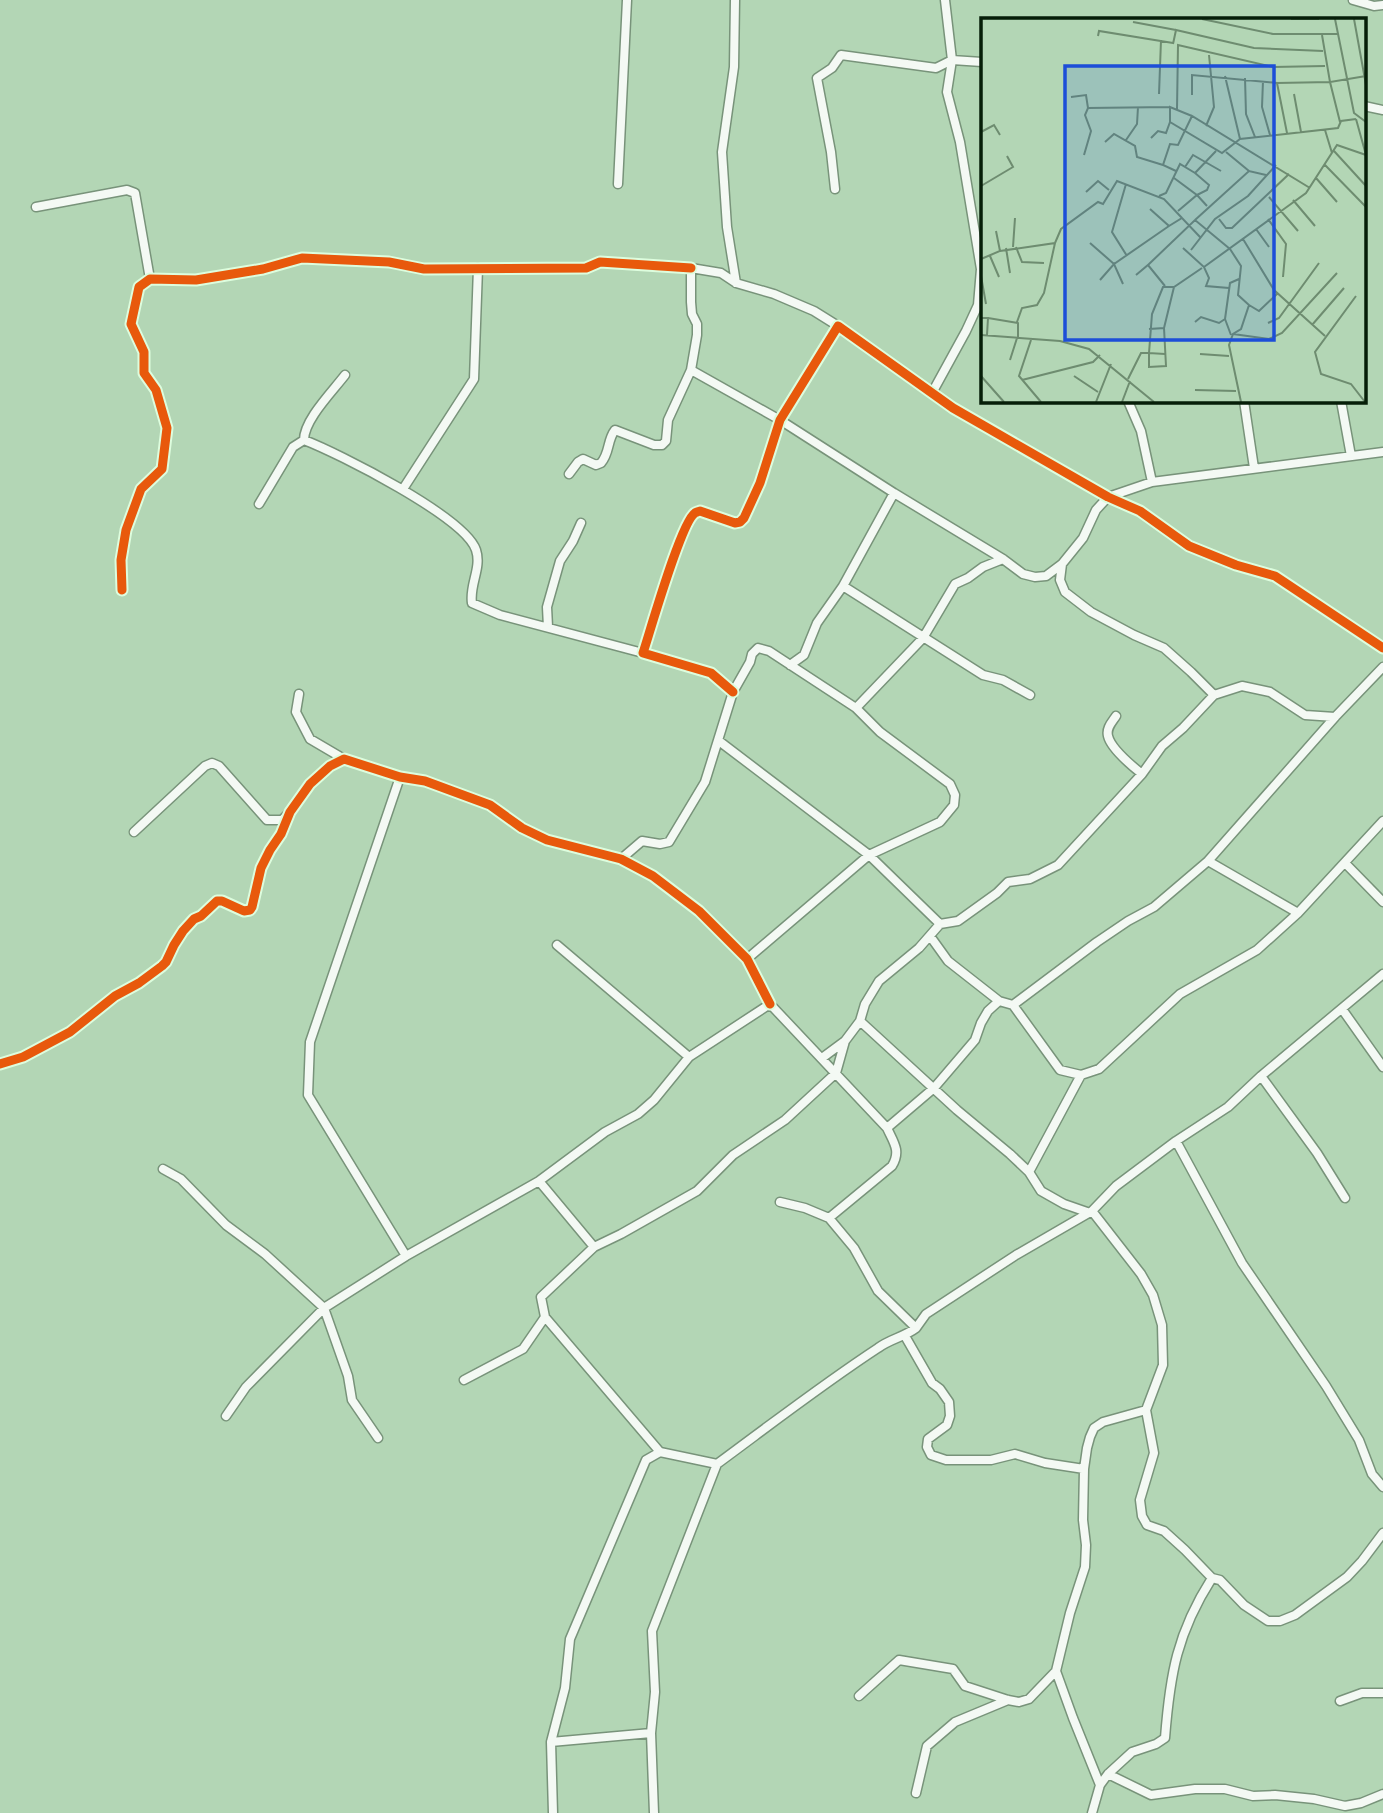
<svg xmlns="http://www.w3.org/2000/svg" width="1383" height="1813" viewBox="0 0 1383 1813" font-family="'Libre Baskerville',serif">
<rect width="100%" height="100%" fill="#b3d6b5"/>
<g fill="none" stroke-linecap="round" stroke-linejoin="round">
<g stroke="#78937a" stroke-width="11">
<path id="minor" d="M735,0L734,67L722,152L727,227L736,283
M1353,0L1374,6L1383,5
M1364,106L1383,110
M618,184L627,0
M835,189L831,152L817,78L832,68L841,55L936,68L952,60L982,62
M36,207L127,190L135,193L150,279
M838,326L814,311L774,294L736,283L721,273L691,268V302L692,314L697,324V335L691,370L780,420L894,493L1003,559L1023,574L1035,577L1046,576L1062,564L1083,538L1096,510L1108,497L1152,482L1383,452
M932,393L966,331L978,305L981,269L960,142L947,92L952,60L945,0
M1128,401L1141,431L1152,482
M1244,401L1254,468
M1341,401L1351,456
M304,440C304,420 332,392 345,375
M569,474L578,462L583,459L596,465L601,463C610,453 607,440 615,430L654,445H662L666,441L668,420L691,370
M403,489L474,379L478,268
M259,504L293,447L304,440C338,453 465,517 476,550C482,568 469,585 472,603L500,615L643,653
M1062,564L1060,580L1065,592L1091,612L1134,635L1164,648L1191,672L1214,695
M843,586L894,493
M122,590L121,560L126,530L141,489L162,469L167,428L156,390L144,373V352L131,324L139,287L150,279L196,280L263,269L302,258L389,262L424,269L586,268L600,262L691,268
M548,627L547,607L560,561L573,541L581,523
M790,665L804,655L817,623L843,586L983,675L1003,680L1030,695
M733,692L711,673L643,653C650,632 681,522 695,513C696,512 698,512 700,511L735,523L740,522L744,518L760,483L780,420L838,326L953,408L1108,497L1140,511L1189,546L1236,565L1275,576L1383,648
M299,694L296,712L310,739L344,759
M1116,716C1112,722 1106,728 1108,736C1111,749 1132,766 1142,774
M719,741L869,855L940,822L954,805L955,795L950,784L880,732L856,708L923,638L955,584L968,578L983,567L1003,559
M400,777L310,1042L308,1095L406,1256
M134,832L205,766L212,763L219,766L267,820H282L288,814
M621,859L642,841L660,844L669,842L705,782L733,692L750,662L752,654L758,648L769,651L856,708
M1208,861L1298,913
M1345,863L1383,902
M930,936L948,961L999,1001
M747,959L869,855L940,924
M1013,1005L1060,1070L1081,1075L1099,1069L1180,994L1257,950L1298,913L1383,821
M1342,1009L1383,1067
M860,1021L865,1004L879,981L919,948L940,924L958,921L997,893L1008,882L1030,879L1058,865L1142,774L1162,746L1183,728L1214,695L1242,686L1270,692L1305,715L1335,717
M689,1057L770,1004L887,1128C894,1143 901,1151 892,1166L829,1218
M822,1058L845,1041
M0,1064L23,1057L70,1032L115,996L139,983L162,966L166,962L174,945L183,931L194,919L201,916L217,901H222L244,911L250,910L252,907L261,868L270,850L281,834L290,812L310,784L330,766L344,759L400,777L425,781L490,805L522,828L547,840L621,859L653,876L699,911L747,959L770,1004
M1261,1076L1317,1153L1345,1198
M887,1128L934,1088L975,1040L981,1023L988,1011L999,1001L1013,1005L1097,942L1128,921L1154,907L1208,861L1335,717L1383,667
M1176,1141L1242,1263L1326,1386L1359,1440L1372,1474L1383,1487
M163,1169L181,1179L226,1225L265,1254L324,1308L406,1256L539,1181L605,1132L638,1114L654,1100L689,1057L557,945
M1029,1172L1081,1075
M539,1181L594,1247
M1092,1211L1141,1274L1153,1295L1162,1325L1163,1365L1146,1410L1154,1453L1140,1500L1142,1516L1147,1525L1164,1531L1185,1550L1212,1578C1177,1633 1170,1674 1165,1738L1156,1744L1132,1752L1108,1774L1100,1785L1092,1813
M545,1317L541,1297L594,1247L621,1234L697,1191L733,1155L785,1120L836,1073L845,1041L860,1021L957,1110L1010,1154L1029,1172L1041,1191L1064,1204L1087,1212
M916,1328L926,1314L1016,1255L1092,1211L1116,1186L1176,1141L1228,1107L1261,1076L1383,974
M905,1336L932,1383L940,1389L949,1402L950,1416L947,1425L928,1439L927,1447L931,1455L946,1460H991L1015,1454L1045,1463L1084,1469
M464,1380L523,1349L545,1317L660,1452
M226,1416L246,1387L324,1308L348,1376L352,1400L378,1438
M1212,1578L1220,1580L1244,1605L1268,1621H1280L1295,1615L1347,1577L1362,1561L1383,1533
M859,1696L899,1660L953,1669L965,1686L1008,1700L1019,1702L1029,1699L1056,1671
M1340,1701L1362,1693H1383
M651,1733L654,1813
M551,1742L651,1733L655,1692L652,1631L717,1464
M1108,1774L1151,1795L1195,1789H1225L1253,1796L1275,1795L1314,1799L1345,1806L1361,1803L1383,1794
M1100,1785L1073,1718L1056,1671L1070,1613L1085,1567L1086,1545L1083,1520L1084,1469L1087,1448L1090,1437L1094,1428L1103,1422L1146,1410
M916,1793L927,1746L955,1722L1008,1700
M553,1813L551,1742L565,1688L570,1639L646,1460L660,1452L717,1464C770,1425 823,1384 878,1348C890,1339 904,1337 916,1328L878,1291L854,1248L829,1218L805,1208L780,1202"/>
</g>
<use href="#minor" stroke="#f4f9f4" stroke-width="8"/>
<g stroke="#ddfdde" stroke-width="13">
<path id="cycleway" d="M122,590L121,560L126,530L141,489L162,469L167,428L156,390L144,373V352L131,324L139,287L150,279L196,280L263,269L302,258L389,262L424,269L586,268L600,262L691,268
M733,692L711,673L643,653C650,632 681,522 695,513C696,512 698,512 700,511L735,523L740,522L744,518L760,483L780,420L838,326L953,408L1108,497L1140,511L1189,546L1236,565L1275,576L1383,648
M0,1064L23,1057L70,1032L115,996L139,983L162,966L166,962L174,945L183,931L194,919L201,916L217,901H222L244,911L250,910L252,907L261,868L270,850L281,834L290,812L310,784L330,766L344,759L400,777L425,781L490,805L522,828L547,840L621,859L653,876L699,911L747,959L770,1004"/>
</g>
<use href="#cycleway" stroke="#e8590c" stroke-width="9"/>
</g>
<g transform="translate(981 18)">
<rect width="385" height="385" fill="#b3d6b5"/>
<path fill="none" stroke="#6e8c70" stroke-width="2" d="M221,1L292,16H357M310,1H338M354,1L373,95L385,104M373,1L385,67M152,4L195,12M117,18L118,13L192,25M192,26L195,12L273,30L342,33M244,58L259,121M264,60L265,96L274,119M282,63L281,89L289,117M296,65L349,64L341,17M178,76L180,22M313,76L320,114M211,77V57L296,65L306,115M90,79L105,77L107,90M196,91L197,27L292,49L344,48M211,98L189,89V104L241,135L259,121L357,110L360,103L375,101M375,101L385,137M359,104L349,64L385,58M225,108L233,89L228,37M344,112L351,135M0,114L13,107L19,117M170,120L177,113L185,115L189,104M145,122L156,106L157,89M124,124L133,116L154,128L156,139L182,147M353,133L385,168M245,134L268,153M103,137L110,113L104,97L107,90L189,89M344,147L385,189M204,149L212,137L240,153M195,153L182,147L189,126L197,127L211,98L329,170M193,160L216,177L226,172L228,167L214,155L235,133M335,160L356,184M145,166L131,214L146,238M0,168L32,149L26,138M105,174L117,163L128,172M178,178L185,175L199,146L214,155M288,179L317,213M312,182L334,208M197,193L216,177L226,188M238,201L245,210H251L308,156M287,201L305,226L302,259M214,202L268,153L285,157M188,208L201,200L219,219M275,211L288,229M262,221L293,272L344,318M109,225L133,246L188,208L169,191M32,229L34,200M35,229L41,244L63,245M25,230L29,255M202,230L223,249L228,260L225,268L248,270M249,231L260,248L257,277L268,287L260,311L252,316L248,327L260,384M210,232L234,201L267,178L295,147M19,233L74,225L80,211L117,184L122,186L136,163L183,181L201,200M9,238L18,259M0,241L19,233L15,213M167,247L214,202L249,231M223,249L325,175L356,127L385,137M155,257L167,247L184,268M0,258L5,286M119,262L133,246L142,266M375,278L334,334L340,356L370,366L384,384M268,287L278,293L296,276M0,300H7L6,317M7,300L37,305V320M36,304L41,290L56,287L63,275L74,225M214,304L220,299L238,305L244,301M287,305L298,300L338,245M331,307L363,270M183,310L185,348L168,349V335L184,336M168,311L183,310L193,269M252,316L288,321L301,315L356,255M0,317L79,323L108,331L173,384M250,317L244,301L249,265L258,261M50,322L38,358L60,384M219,336L248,338M29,342L36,320M0,358L23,384M93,358L117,374M147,361L160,335H168L171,296L182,269H193L221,250M41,362L112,344L119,337M214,372L255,373M115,384L130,346M141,384L149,363"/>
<path fill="#1d4ed8" fill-opacity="0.15" stroke="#1d4ed8" stroke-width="3.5" d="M84,48H293V322H84Z"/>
<rect width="385" height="385" fill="none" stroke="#061e08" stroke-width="3.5"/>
</g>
</svg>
